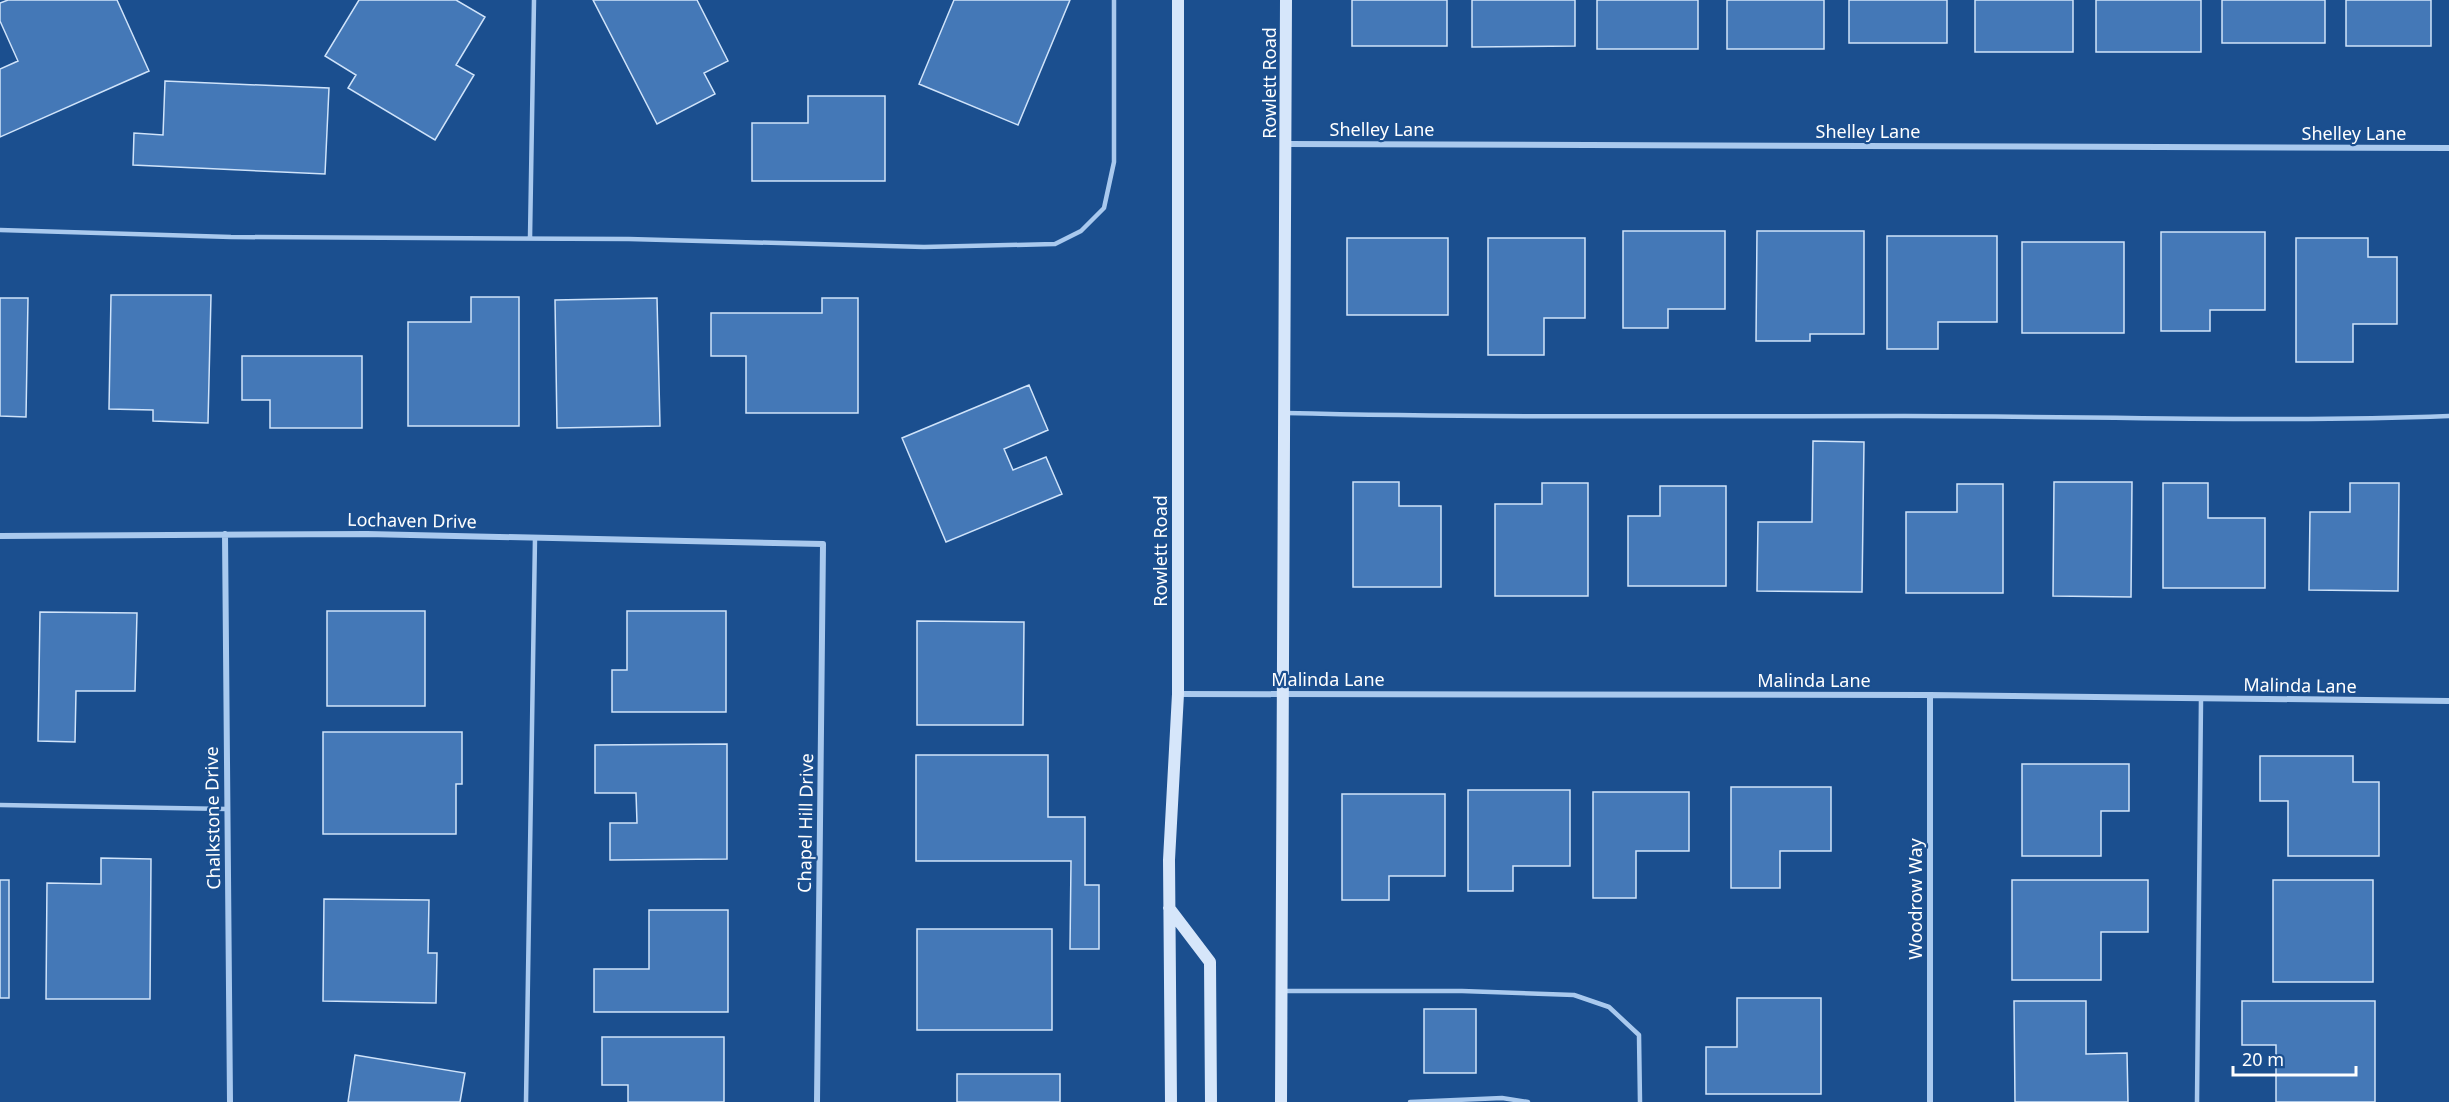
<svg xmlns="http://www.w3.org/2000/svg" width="2449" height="1102" viewBox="0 0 2449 1102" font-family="'Noto Sans',sans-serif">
<rect width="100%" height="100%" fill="#1b4f8f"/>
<path fill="#4478b7" stroke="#cfe3fa" stroke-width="1.5" d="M8,0H117L149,71L0,137V69L18,61L0,21V3Z
M359,0H456L485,17L456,65L474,75L435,140L348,88L356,75L325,56Z
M593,0H697L728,61L704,73L715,94L657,124Z
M954,0H1070L1018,125L919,84Z
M1352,0H1447V46H1352Z
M1472,0H1575V46L1472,47Z
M1597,0H1698V49H1597Z
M1727,0H1824V49H1727Z
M1849,0H1947V43H1849Z
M1975,0H2073V52H1975Z
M2096,0H2201V52H2096Z
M2222,0H2325V43H2222Z
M2346,0H2431V46H2346Z
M165,81L329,88L325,174L133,165L134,133L163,135Z
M808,96H885V181H752V123H808Z
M1623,231H1725V309H1668V328H1623Z
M1757,231H1864V334H1810V341H1756Z
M2161,232H2265V310H2210V331H2161Z
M1887,236H1997V322H1938V349H1887Z
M1347,238H1448V315H1347Z
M1488,238H1585V318H1544V355H1488Z
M2296,238H2368V257H2397V324H2353V362H2296Z
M2022,242H2124V333H2022Z
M111,295H211L208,423L153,421V410L109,409Z
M471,297H519V426H408V322H471Z
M0,298H28L26,417L0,416Z
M657,298L660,426L557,428L555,300Z
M822,298H858V413H746V356H711V313H822Z
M242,356H362V428H270V400H242Z
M1029,385L1048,430L1004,449L1013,470L1046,457L1062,494L946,542L902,438Z
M1813,441L1864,442L1862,592L1757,591L1758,522H1812Z
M1353,482H1399V506H1441V587H1353Z
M2054,482H2132L2131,597L2053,596Z
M1542,483H1588V596H1495V504H1542Z
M2163,483H2208V518H2265V588H2163Z
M2350,483H2399L2398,591L2309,590L2310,512H2350Z
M1957,484H2003V593H1906V512H1957Z
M1660,486H1726V586H1628V516H1660Z
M327,611H425V706H327Z
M627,611H726V712H612V670H627Z
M40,612L137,613L135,691H76L75,742L38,741Z
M917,621L1024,622L1023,725H917Z
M323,732H462V784H456V834H323Z
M727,744V859L610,860V823H637L636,793H595V745Z
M916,755H1048V817H1085V885H1099V949H1070L1071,861H916Z
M2260,756H2353V782H2379V856H2288V801H2260Z
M2022,764H2129V811H2101V856H2022Z
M1731,787H1831V851H1780V888H1731Z
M1468,790H1570V866H1513V891H1468Z
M1593,792H1689V851H1636V898H1593Z
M1342,794H1445V876H1389V900H1342Z
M101,858L151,859L150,999H46L47,883L101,884Z
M0,880H9V998H0Z
M2012,880H2148V932H2101V980H2012Z
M2273,880H2373V982H2273Z
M324,899L429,900L428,953H437L436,1003L323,1001Z
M649,910H728V1012H594V969H649Z
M917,929H1052V1030H917Z
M1737,998H1821V1094H1706V1047H1737Z
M2014,1001H2086V1054L2127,1053L2128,1102H2015Z
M2242,1001H2375V1102H2276V1045H2242Z
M1424,1009H1476V1073H1424Z
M602,1037H724V1102H628V1085H602Z
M355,1055L465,1073L460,1102H348Z
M957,1074H1060V1102H957Z"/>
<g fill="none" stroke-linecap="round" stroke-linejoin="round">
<path stroke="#a9c9ee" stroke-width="4.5" d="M0,230L231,237L629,239L924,247L1055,244L1081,231L1104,208L1114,162V0
M530,238L534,0
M1285,413C1491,418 1698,416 1905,416C2086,416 2267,423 2449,416
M0,805L227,809
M1281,991H1462L1574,995L1609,1007L1639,1035L1640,1102
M526,1102L535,538
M1410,1102L1502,1098L1528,1102
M2197,1102L2201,699"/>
<path stroke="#a9c9ee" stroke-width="6" d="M1287,144L2449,148
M225,534L230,1102
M0,536L367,534L823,544L817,1102
M1178,694L1930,695L2449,701
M1930,1102V695"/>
<path stroke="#d6e6fa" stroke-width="12" d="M1169,908L1210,962L1211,1102
M1171,1102L1169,860L1178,694V0
M1281,1102L1286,0"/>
</g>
<g text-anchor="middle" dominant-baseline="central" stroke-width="4.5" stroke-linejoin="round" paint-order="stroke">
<g font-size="18" fill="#fff" stroke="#1b4f8f">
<text transform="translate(1269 83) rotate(-90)">Rowlett Road</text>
<text x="1382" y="129">Shelley Lane</text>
<text x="1868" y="131">Shelley Lane</text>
<text x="2354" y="133">Shelley Lane</text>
<text transform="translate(412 520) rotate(1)">Lochaven Drive</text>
<text transform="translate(1160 551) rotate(-90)">Rowlett Road</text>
<text x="1328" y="679">Malinda Lane</text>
<text x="1814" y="680">Malinda Lane</text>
<text transform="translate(2300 685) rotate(1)">Malinda Lane</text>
<text transform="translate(212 818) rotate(-91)">Chalkstone Drive</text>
<text transform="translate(805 823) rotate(-89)">Chapel Hill Drive</text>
<text transform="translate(1915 899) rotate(-90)">Woodrow Way</text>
</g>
</g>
<path d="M2233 1066v9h123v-9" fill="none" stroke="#ffffff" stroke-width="3"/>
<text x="2242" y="1066" font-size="18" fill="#ffffff" stroke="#1b4f8f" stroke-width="4.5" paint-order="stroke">20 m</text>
</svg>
